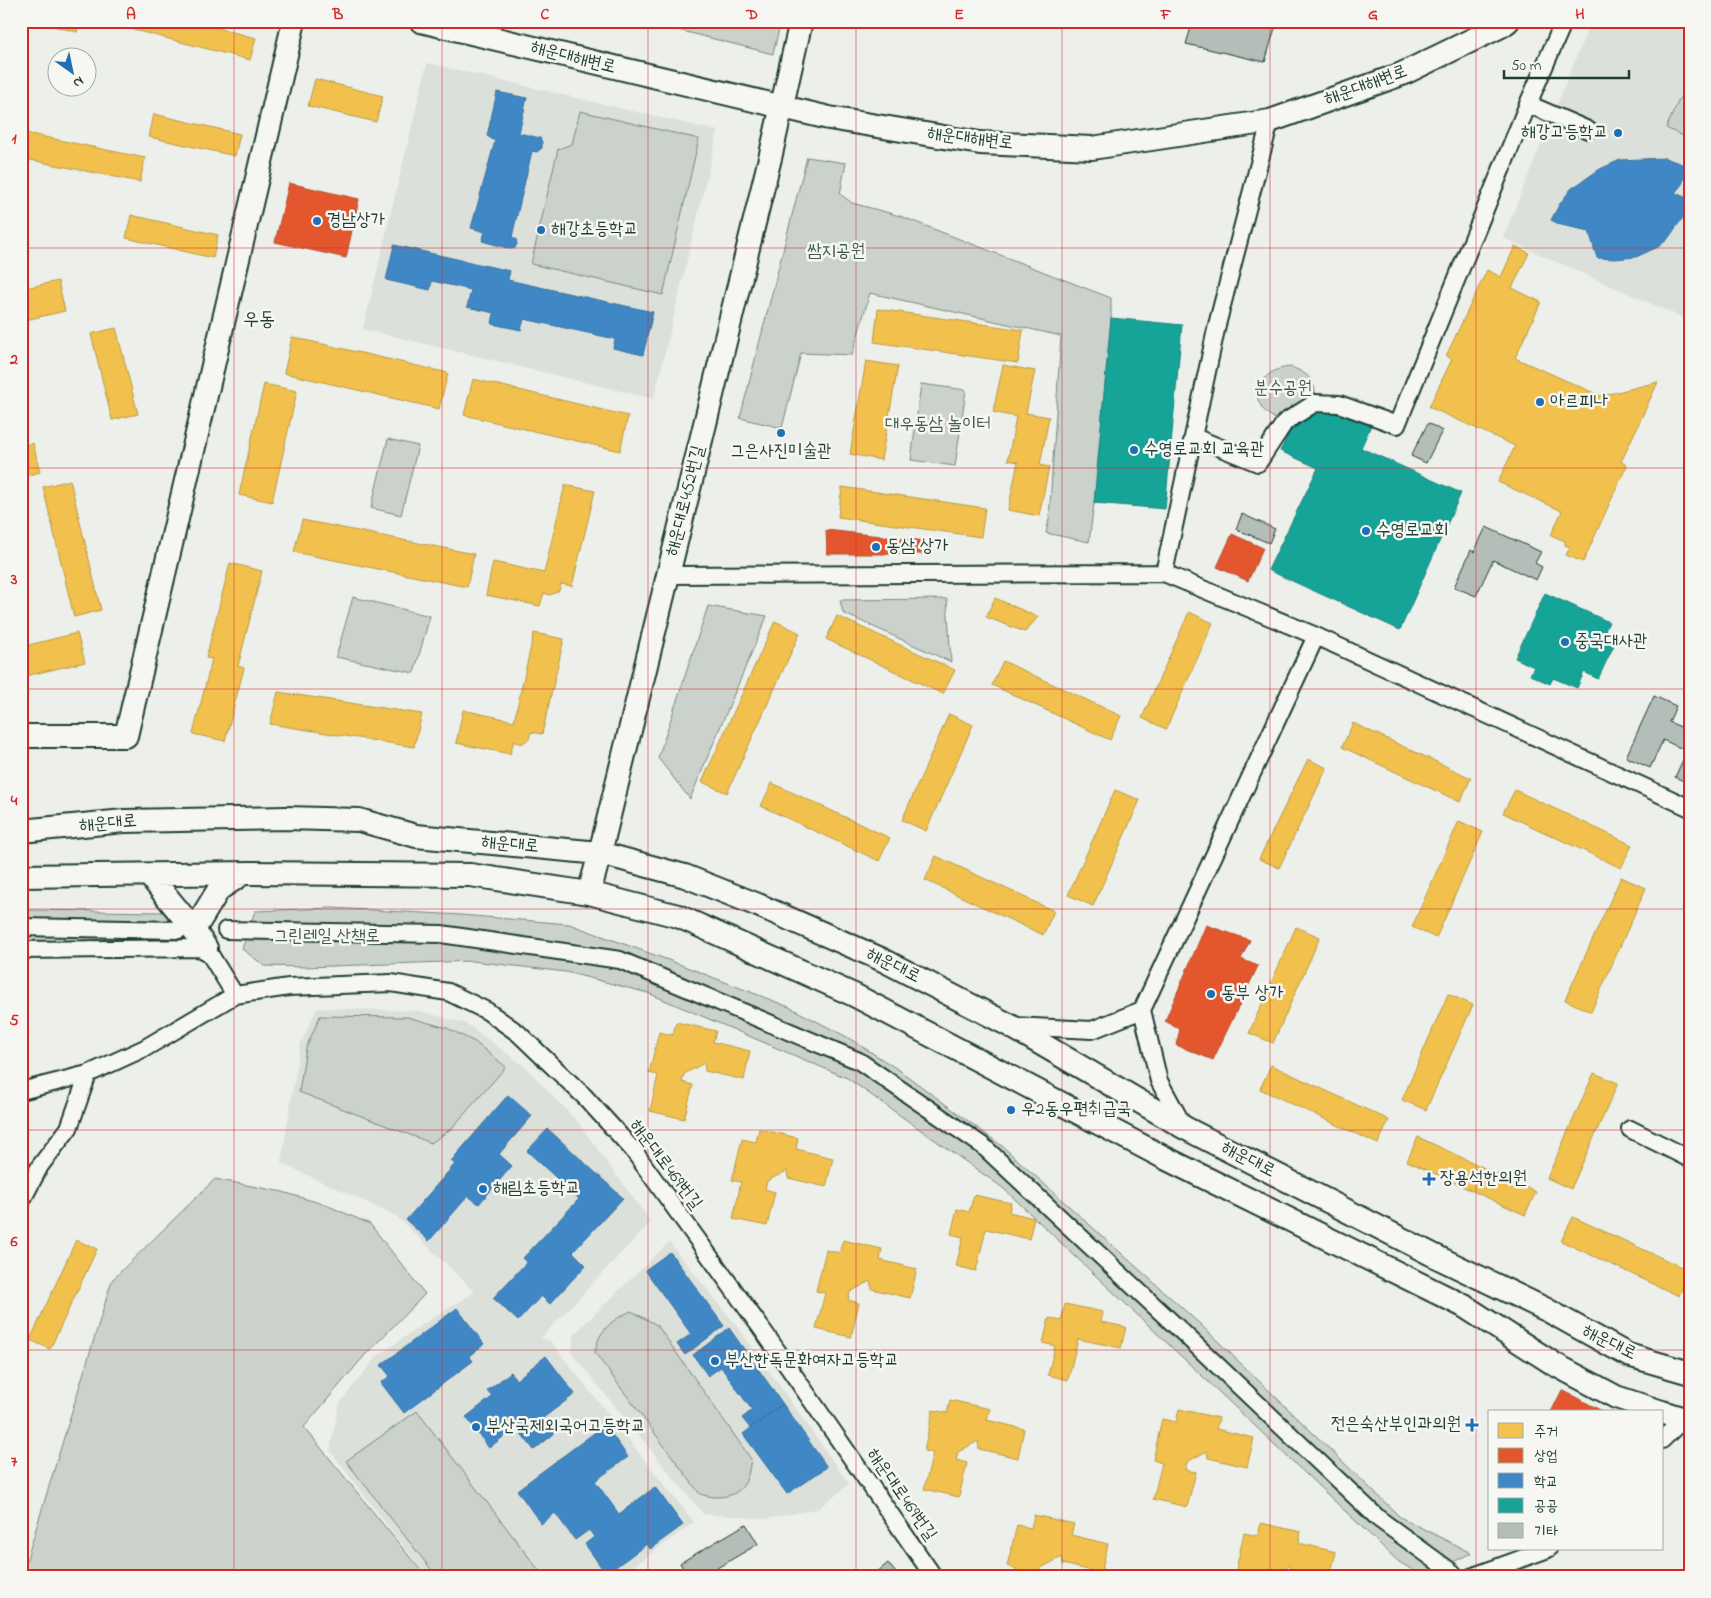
<svg xmlns="http://www.w3.org/2000/svg" width="1711" height="1598" viewBox="0 0 1711 1598" font-family="'Indie Flower','Poor Story',sans-serif">
<rect width="100%" height="100%" fill="#edefea"/>
<filter id="ink" filterUnits="userSpaceOnUse"><feTurbulence type="fractalNoise" baseFrequency=".02" numOctaves="2"/><feDisplacementMap in="SourceGraphic" scale="10" xChannelSelector="R" yChannelSelector="G"/><feConvolveMatrix kernelMatrix="1 2 1 2 8 2 1 2 1" color-interpolation-filters="sRGB"/></filter>
<g filter="url(#ink)">
<path fill="#dce0db" d="M1596,21H1690V321L1503,238L1588,28Z
M427,63L718,131L654,399L363,329Z
M317,1008L420,1011L467,1024L524,1066L577,1121L651,1222L541,1338L551,1342L694,1522L619,1577H427L330,1451L339,1404L376,1357L435,1316L475,1292L396,1216L281,1163L300,1045Z
M669,1242L741,1331L849,1484L818,1509L765,1519L703,1514L571,1352L575,1333Z"/>
<path fill="#cbd2cc" stroke="#758880" d="M643,21H781L773,54Z
M1690,76V139L1666,128Z
M580,111L699,139L663,295L531,264L558,149L572,144Z
M807,157L846,163L840,194L852,203L900,216L1111,298V319L1094,503L1089,542L1046,533L1049,520L1061,336L870,293L852,355L801,353L782,428L740,418Z
M1291,367C1309,374 1314,379 1316,397L1296,406L1279,421C1265,413 1261,410 1256,393C1265,375 1271,369 1291,367Z
M921,384L966,390L955,466L911,460Z
M388,439L418,446L401,515L371,508Z
M353,597L430,616L414,673L336,657Z
M947,599L951,662L843,613L840,600Z
M708,606L767,616L690,799L658,758Z
M332,908L461,915L569,924L671,961L789,1007L847,1037L899,1070L1002,1146L1201,1325L1400,1517L1471,1553L1435,1571L1416,1572L1399,1562L1003,1188L847,1078L648,993L566,972L472,961L305,967L265,966L242,949L255,911Z
M21,910L163,912L174,927L169,940L21,941Z
M320,1016L407,1017L447,1028L475,1042L506,1067L451,1129L431,1143L299,1092L306,1048Z
M215,1179L283,1192L326,1205L370,1224L425,1294L365,1355L304,1427L426,1577H21V1570L25,1565L112,1280Z
M631,1311L657,1325L751,1459C750,1465 749,1472 747,1478C740,1498 718,1500 700,1494L595,1353C598,1330 612,1320 631,1311Z
M417,1411L544,1577H437L346,1461Z"/>
<path fill="#f2c14e" stroke="#b39946" d="M34,21H80L77,32Z
M100,21H190L256,38L250,60Z
M315,79L383,96L376,122L308,106Z
M154,114L240,134L235,156L149,137Z
M21,132L145,158L140,182L21,158Z
M131,215L218,235L213,258L126,238Z
M1515,246L1529,253L1512,288L1541,302L1515,358L1601,396L1658,382L1621,462L1627,465L1583,562L1566,555L1570,547L1565,545V541L1551,535L1562,511L1498,482L1515,446L1429,407L1452,359L1446,356L1487,270L1501,277Z
M58,281L65,311L21,321V289Z
M878,309L1023,330L1018,363L874,342Z
M116,328L138,414L112,420L91,334Z
M292,337L448,373L439,409L284,373Z
M866,361L898,366L881,460L850,454Z
M1003,365L1035,371L1026,413L1049,417L1040,465L1049,467L1039,516L1008,510L1018,462L1008,460L1016,417L993,412Z
M473,379L628,416L620,451L464,415Z
M264,384L297,391L272,502L239,495Z
M33,443L40,472L21,477V446Z
M70,480L101,610L74,617L43,487Z
M565,485L595,491L572,586L561,584L559,591L550,595L544,593L540,606L486,595L493,562L544,573Z
M842,487L985,508L981,537L838,517Z
M302,520L474,554L467,587L294,552Z
M230,563L262,571L238,666L244,668L225,741L193,734L212,659L206,658Z
M995,598L1038,617L1025,632L986,617Z
M1189,612L1213,623L1166,729L1142,718Z
M837,616L955,670L943,694L826,639Z
M775,621L800,633L727,793L702,782Z
M77,633L85,662L21,677V647Z
M534,633L564,639L542,734L531,732L529,739L521,744L514,741L510,754L456,743L463,710L514,721Z
M1003,661L1121,716L1110,740L992,685Z
M278,692L422,714L414,747L270,724Z
M949,714L973,725L926,831L902,820Z
M1353,723L1471,778L1460,802L1342,747Z
M1308,759L1327,768L1279,868L1259,859Z
M772,783L890,838L879,861L761,806Z
M1115,790L1140,800L1093,906L1068,895Z
M1515,790L1632,845L1621,868L1503,813Z
M1459,821L1483,832L1436,938L1412,927Z
M936,856L1054,911L1043,935L925,880Z
M1621,877L1646,888L1591,1012L1565,1000Z
M1296,927L1320,937L1273,1043L1249,1033Z
M1448,994L1473,1005L1426,1110L1402,1100Z
M676,1022L716,1031L713,1042L750,1051L744,1080L705,1071L704,1063L684,1074L682,1082L693,1085L684,1119L650,1111L658,1075L649,1073L659,1032L673,1035Z
M1271,1065L1389,1120L1378,1144L1260,1089Z
M1594,1073L1618,1083L1571,1189L1547,1178Z
M759,1129L798,1138L796,1149L833,1158L826,1187L788,1178L787,1171L767,1181L765,1189L775,1192L767,1226L733,1219L741,1182L732,1180L742,1139L756,1142Z
M1418,1137L1536,1192L1525,1215L1407,1161Z
M974,1195L1011,1203L1009,1212L1034,1218L1029,1239L986,1229L976,1271L956,1266L963,1237L951,1234L957,1209L969,1212Z
M1573,1217L1690,1271L1679,1296L1561,1241Z
M76,1240L97,1249L50,1349L30,1340Z
M843,1240L882,1249L880,1260L917,1269L910,1298L872,1289L870,1281L850,1292L848,1300L859,1303L851,1337L816,1329L825,1293L816,1291L826,1250L839,1253Z
M1065,1304L1103,1312L1101,1322L1126,1327L1121,1348L1078,1339L1068,1380L1048,1375L1055,1346L1043,1343L1049,1318L1061,1321Z
M950,1400L990,1409L987,1420L1024,1429L1018,1458L979,1449L978,1441L958,1452L956,1460L967,1463L959,1497L924,1489L933,1453L924,1451L933,1410L947,1413Z
M1179,1409L1219,1418L1216,1429L1254,1438L1247,1467L1208,1458L1207,1451L1187,1462L1185,1470L1196,1472L1187,1507L1153,1499L1162,1463L1153,1460L1162,1419L1176,1422Z
M1034,1515L1074,1524L1071,1535L1108,1544L1101,1573L1063,1564L1062,1557L1041,1568L1040,1576L1045,1577H1014L1016,1569L1007,1566L1017,1525L1031,1528Z
M1261,1523L1301,1532L1299,1543L1336,1552L1330,1577H1311L1290,1572L1289,1565L1269,1577H1244L1235,1574L1244,1533L1258,1536Z"/>
<path fill="#e4572e" stroke="#a94f30" d="M289,183L359,199L346,258L275,242Z
M826,530L926,541L925,554H827Z
M1232,534L1263,548L1248,581L1217,567Z
M1206,925L1250,940L1241,959L1258,966L1213,1060L1176,1045L1180,1029L1165,1021Z
M1562,1390L1604,1412H1551Z"/>
<path fill="#3f88c5" stroke="#35729a" d="M497,92L527,98L519,133L540,138L542,142V148L537,152L532,151L512,237L516,239L517,244L515,248L511,249L482,241L485,232L471,228L495,141L487,136Z
M1665,158L1685,165L1689,168L1682,184L1675,193L1690,199V209H1689L1667,240L1658,247L1636,257L1615,259L1597,258L1589,231L1561,225L1551,220L1559,205L1571,189L1600,169L1620,160Z
M394,245L510,271L508,280L653,312L643,355L613,348L615,339L524,319L521,330L492,324L494,313L467,307L471,290L432,281L430,290L386,280Z
M508,1095L532,1116L499,1154L512,1166L479,1204L468,1196L429,1241L406,1220L455,1164L451,1161Z
M548,1129L623,1198L573,1252L586,1265L550,1304L541,1296L518,1321L493,1298L527,1262L523,1258L579,1199L527,1151Z
M670,1252L724,1326L685,1355L677,1344L691,1334L645,1270Z
M457,1308L484,1344L469,1356L473,1361L404,1413L381,1383L390,1376L381,1365Z
M729,1328L783,1404L750,1428L742,1418L752,1410L721,1367L708,1376L693,1355Z
M546,1356L575,1394L543,1418L555,1433L534,1450L516,1427L489,1448L466,1417L492,1397L487,1391L511,1372L516,1380Z
M783,1404L827,1467L787,1494L743,1434Z
M605,1425L628,1457L595,1481L619,1514L655,1487L683,1525L650,1549L647,1544L606,1574L585,1544L594,1537L589,1530L575,1540L555,1513L541,1524L517,1490Z"/>
<path fill="#17a398" stroke="#19847a" d="M1111,318L1182,325L1165,509L1094,503Z
M1323,411L1341,412L1372,423L1361,448L1461,493L1400,630L1268,570L1318,468L1280,451L1292,428L1305,417Z
M1545,593L1609,622L1601,639L1614,645L1598,679L1584,672L1577,688L1553,678L1550,684L1530,675L1534,667L1515,658Z"/>
<path fill="#b4bdb8" stroke="#1f3d34" d="M1193,21H1277L1265,62L1186,44Z
M1428,423L1442,431L1426,463L1411,456Z
M1242,514L1275,529L1269,543L1236,529Z
M1486,527L1541,552L1535,563L1542,567L1536,580L1493,560L1476,596L1454,587L1471,550L1474,552Z
M1654,696L1676,706L1669,722L1690,731V784L1675,777L1687,751L1663,740L1650,768L1626,757Z
M746,1524L758,1544L712,1571L715,1577H688L680,1563Z
M888,1563L899,1577H871Z"/>
<g fill="none" stroke-linecap="round" stroke-linejoin="round">
<g stroke="#1f3d34" stroke-width="20">
<path id="street" d="M1528,104L1588,130
M1194,437L1258,463L1285,422L1315,403L1339,404L1397,425L1528,104L1564,21
M1164,573L1217,325L1270,121
M668,575L1164,573L1316,636L1690,808
M21,927L179,930
M226,930L441,934L620,960L859,1061L983,1146L1178,1328L1379,1519L1453,1573
M21,950L206,948L235,995
M1014,1026L1092,1030L1142,1010
M21,1091L88,1074L145,1048L235,995L289,987L391,983L448,992L487,1011L518,1033L585,1097L633,1150L764,1332L934,1577
M1184,1127L1159,1081L1142,1010L1316,636
M1630,1129L1690,1159
M21,1202L40,1166L69,1128L88,1074
M1662,1440L1683,1419
M1471,1577L1548,1549"/>
</g>
<g stroke="#1f3d34" stroke-width="26">
<path id="secondary" d="M421,21L829,118L980,143L1092,148L1270,121L1402,74L1503,25L1508,21
M21,736H126L294,21
M21,831L124,821L286,818L359,820L416,836L600,853L685,876L758,905L883,960L1009,1025L1185,1128L1435,1256L1547,1310L1628,1355L1690,1373
M149,875L194,930L206,948
M21,876L250,873L470,875L589,893L678,916L854,995L1167,1159L1464,1306L1554,1364L1616,1397L1662,1412
M589,893L600,853L771,154L801,21
M194,930L219,889L242,874
M1662,1412L1690,1421"/>
</g>
<use href="#street" stroke="#f6f6f2" stroke-width="16"/>
<use href="#secondary" stroke="#f6f6f2" stroke-width="22"/>
</g>
</g>
<path fill="none" stroke="#d62828" stroke-width="1" stroke-opacity="0.55" d="M234,21V1577M442,21V1577M648,21V1577M856,21V1577M1062,21V1577M1270,21V1577M1476,21V1577M21,248H1690M21,468H1690M21,689H1690M21,909H1690M21,1130H1690M21,1350H1690"/>
<g fill="#1f6fb2" stroke="#f6f6f2" stroke-width="2">
<circle cx="1618" cy="133" r="5"/>
<circle cx="317" cy="221" r="5"/>
<circle cx="541" cy="230" r="5"/>
<circle cx="1540" cy="402" r="5"/>
<circle cx="781" cy="433" r="5"/>
<circle cx="1134" cy="450" r="5"/>
<circle cx="1366" cy="531" r="5"/>
<circle cx="876" cy="547" r="5"/>
<circle cx="1565" cy="642" r="5"/>
<circle cx="1211" cy="994" r="5"/>
<circle cx="1011" cy="1110" r="5"/>
<path d="M1426.5 1171.5h5v5h5v5h-5v5h-5v-5h-5v-5h5z"/>
<circle cx="483" cy="1189" r="5"/>
<circle cx="715" cy="1361" r="5"/>
<path d="M1469.5 1417.5h5v5h5v5h-5v5h-5v-5h-5v-5h5z"/>
<circle cx="476" cy="1427" r="5"/>
</g>
<g text-anchor="middle" dominant-baseline="central" stroke-width="5" stroke-linejoin="round" paint-order="stroke">
<g font-size="18" fill="#1f3d34" stroke="#f6f6f2">
<text transform="translate(573 58) rotate(14)">해운대해변로</text>
<text transform="translate(1366 86) rotate(-20)">해운대해변로</text>
<text transform="translate(970 139) rotate(7)">해운대해변로</text>
<text transform="translate(686 501) rotate(-76)">해운대로452번길</text>
<text transform="translate(108 824) rotate(-5)">해운대로</text>
<text transform="translate(510 845) rotate(5)">해운대로</text>
<text transform="translate(893 966) rotate(26)">해운대로</text>
<text transform="translate(1248 1160) rotate(27)">해운대로</text>
<text transform="translate(665 1165) rotate(53)">해운대로469번길</text>
<text transform="translate(1609 1343) rotate(26)">해운대로</text>
<text transform="translate(901 1495) rotate(55)">해운대로469번길</text>
</g>
<g font-size="18" fill="#1f3d34" stroke="#f6f6f2" text-anchor="start">
<text x="1608" y="133" text-anchor="end">해강고등학교</text>
<text x="327" y="221">경남상가</text>
<text x="551" y="230">해강초등학교</text>
<text x="1550" y="402">아르피나</text>
<text x="1144" y="450">수영로교회 교육관</text>
<text x="781" y="452" text-anchor="middle">그은사진미술관</text>
<text x="1376" y="531">수영로교회</text>
<text x="886" y="547">동삼 상가</text>
<text x="1575" y="642">중국대사관</text>
<text x="1221" y="994">동부 상가</text>
<text x="1021" y="1110">우2동우편취급국</text>
<text x="1440" y="1179">장용석한의원</text>
<text x="493" y="1189">해림초등학교</text>
<text x="725" y="1361">부산한독문화여자고등학교</text>
<text x="1461" y="1425" text-anchor="end">전은숙산부인과의원</text>
<text x="486" y="1427">부산국제외국어고등학교</text>
</g>
<g font-size="18" fill="#415b52" stroke="#f6f6f2">
<text x="836" y="252">쌈지공원</text>
<text x="1283" y="389">분수공원</text>
<text x="938" y="425">대우동삼 놀이터</text>
<text x="327" y="937">그린레일 산책로</text>
</g>
<g font-size="20" fill="#1f3d34" stroke="#f6f6f2">
<text x="259" y="320">우동</text>
</g>
</g>
<rect width="1711" height="1598" fill="none" stroke="#f6f6f2" stroke-width="55"/>
<rect x="1488" y="1410" width="175" height="140" fill="#f6f6f2" stroke="#a0aca6"/>
<rect x="1498" y="1423" width="25" height="15" fill="#f2c14e" stroke="#a0aca6"/>
<text x="1534" y="1436" font-size="15" fill="#1f3d34">주거</text>
<rect x="1498" y="1448" width="25" height="15" fill="#e4572e" stroke="#a0aca6"/>
<text x="1534" y="1460" font-size="15" fill="#1f3d34">상업</text>
<rect x="1498" y="1473" width="25" height="15" fill="#3f88c5" stroke="#a0aca6"/>
<text x="1534" y="1486" font-size="15" fill="#1f3d34">학교</text>
<rect x="1498" y="1498" width="25" height="15" fill="#17a398" stroke="#a0aca6"/>
<text x="1534" y="1510" font-size="15" fill="#1f3d34">공공</text>
<rect x="1498" y="1523" width="25" height="15" fill="#b4bdb8" stroke="#a0aca6"/>
<text x="1534" y="1536" font-size="15" fill="#1f3d34">기타</text>
<g transform="translate(72 72) rotate(147)"><circle r="24" fill="#f6f6f2" stroke="#a0aca6"/>
<path d="M0-4L9 19L0 12L-9 19Z" fill="#1f6fb2"/>
<text y="-8" font-size="14" font-weight="bold" text-anchor="middle" fill="#1f3d34">N</text>
</g>
<path d="M1504 70v8h125v-8" fill="none" stroke="#1f3d34" stroke-width="2.5"/>
<text x="1511" y="70" font-size="15" fill="#1f3d34" stroke="#f6f6f2" stroke-width="4" paint-order="stroke">50 m</text>
<rect x="28" y="28" width="1656" height="1542" fill="none" stroke="#d62828" stroke-width="2"/>
<g font-size="16" text-anchor="middle" font-weight="bold" fill="#d62828">
<text x="131" y="19">A</text>
<text x="338" y="19">B</text>
<text x="545" y="19">C</text>
<text x="752" y="19">D</text>
<text x="959" y="19">E</text>
<text x="1166" y="19">F</text>
<text x="1373" y="19">G</text>
<text x="1580" y="19">H</text>
<text x="14" y="143">1</text>
<text x="14" y="364">2</text>
<text x="14" y="584">3</text>
<text x="14" y="805">4</text>
<text x="14" y="1025">5</text>
<text x="14" y="1246">6</text>
<text x="14" y="1466">7</text>
</g>
</svg>
